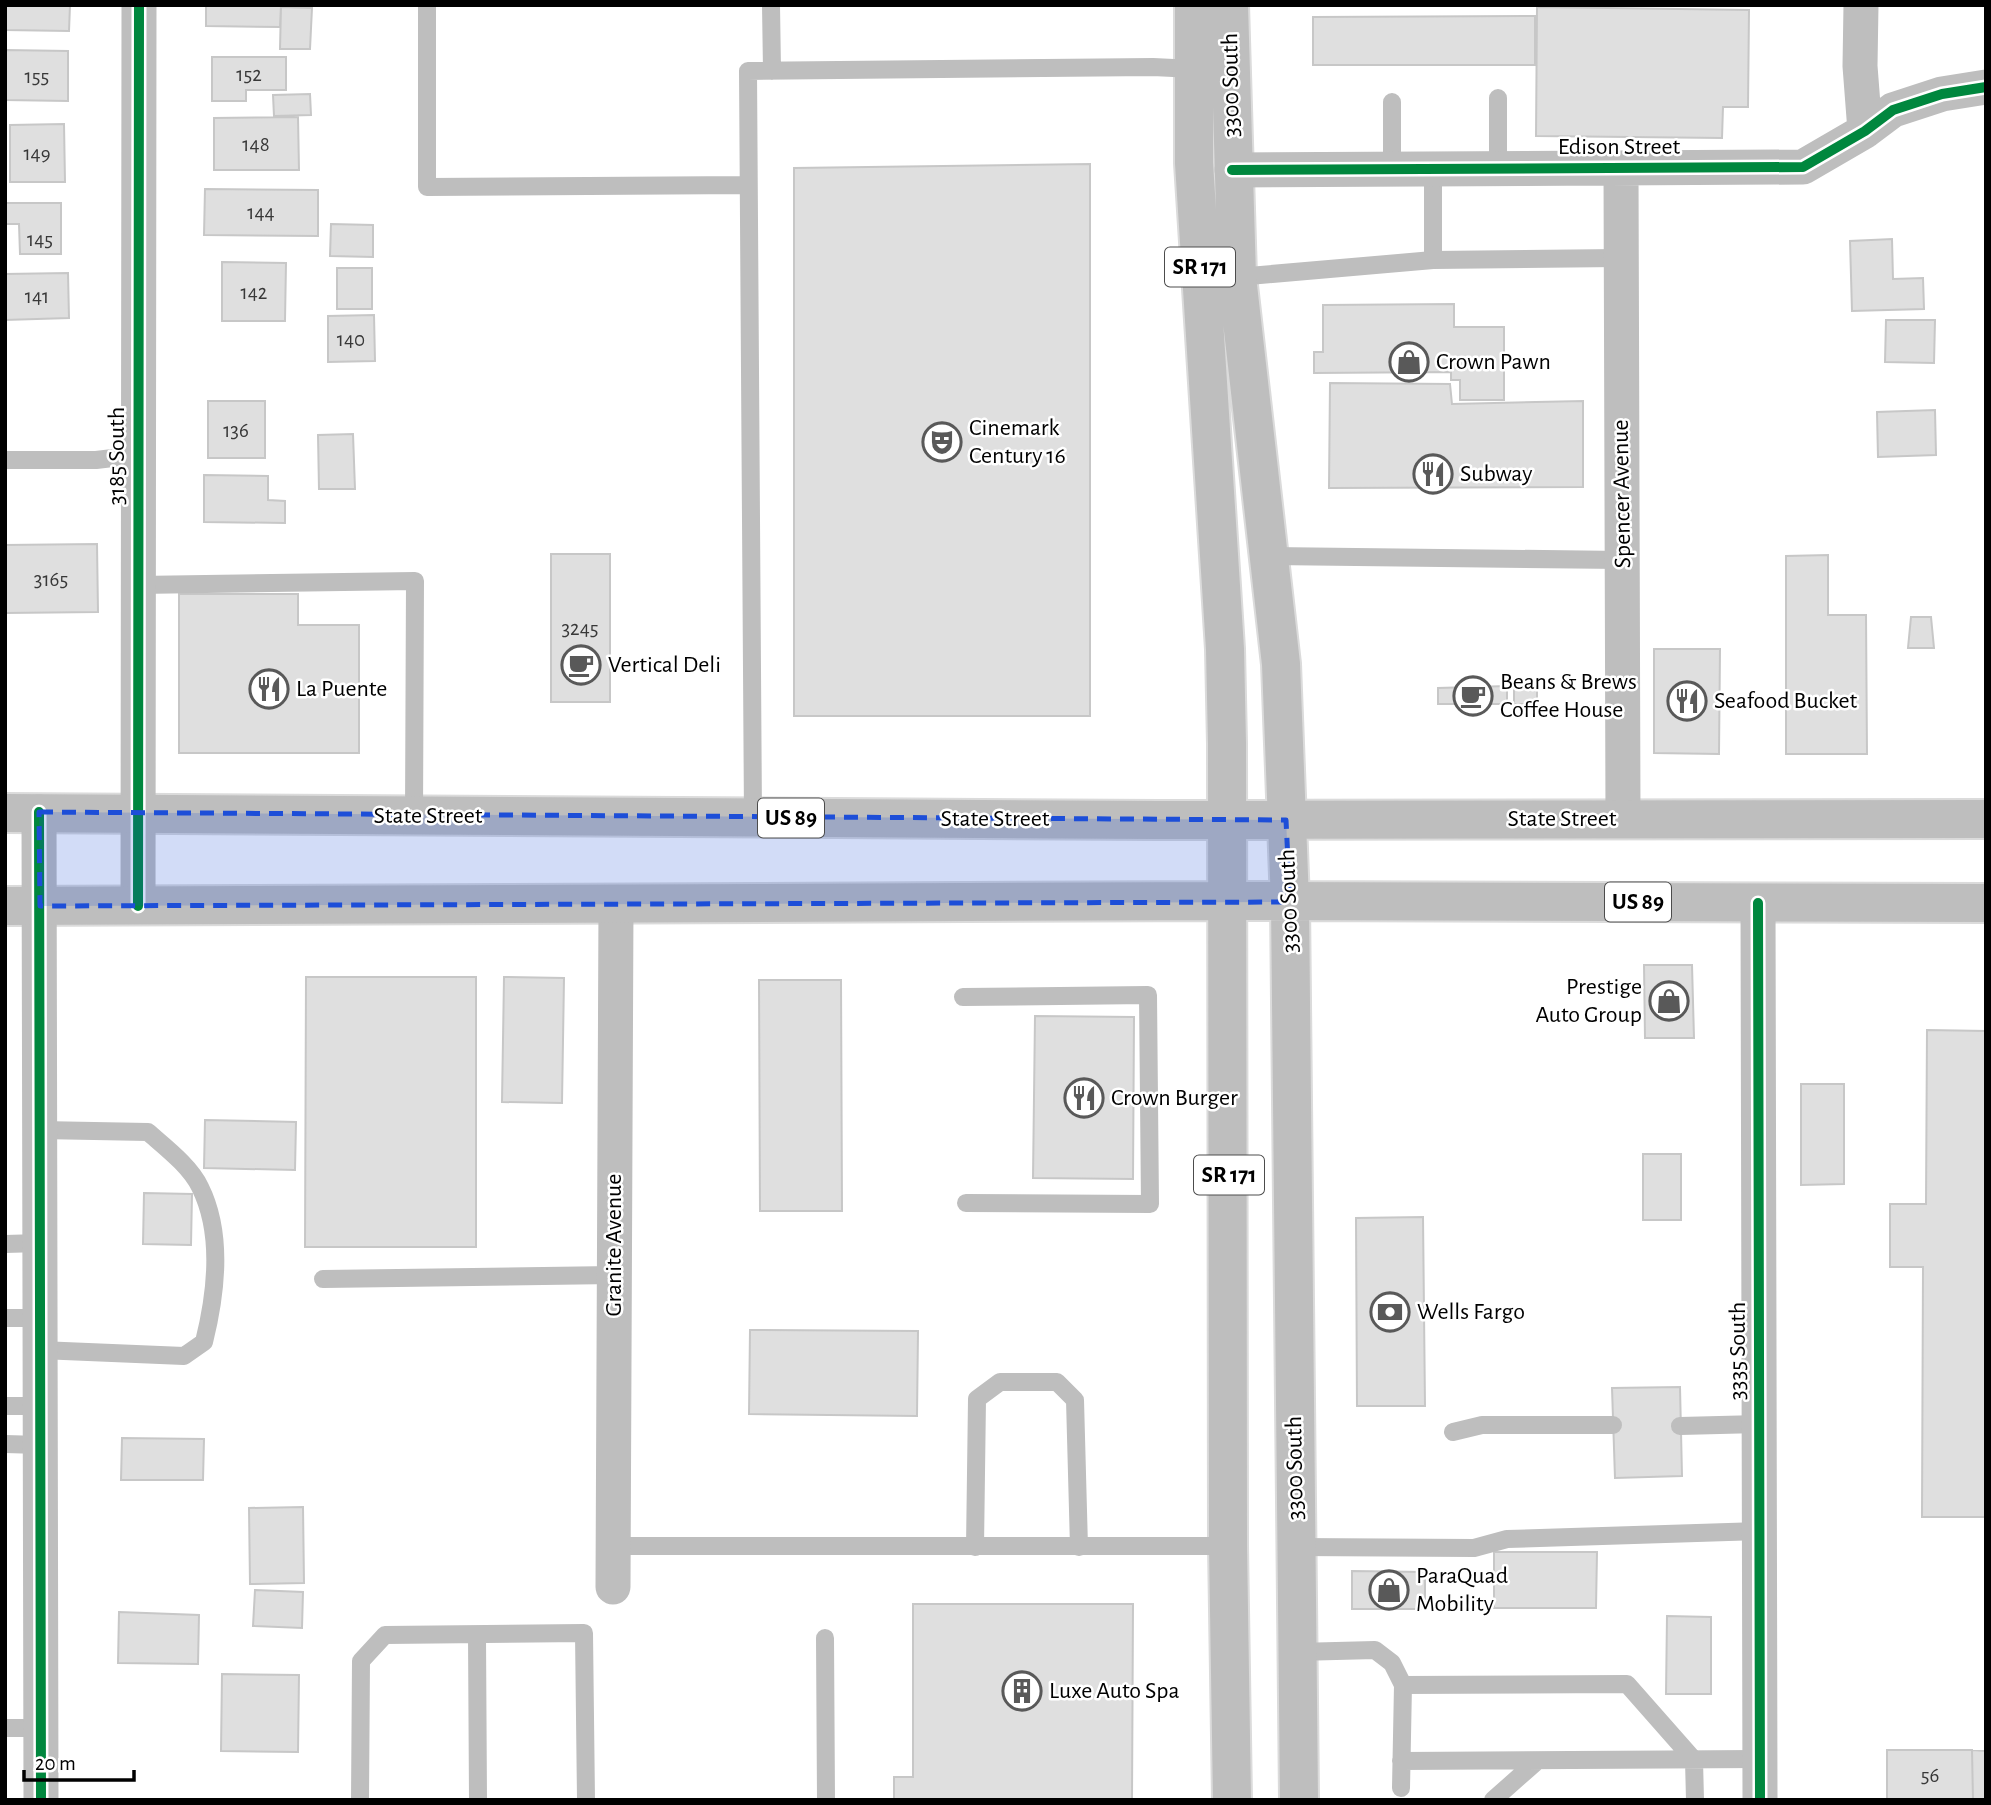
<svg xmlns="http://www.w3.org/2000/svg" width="1991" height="1805" viewBox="0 0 1991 1805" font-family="'Alegreya Sans',sans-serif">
<rect width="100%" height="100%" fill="#fff"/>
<path fill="#dfdfdf" stroke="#c7c7c7" stroke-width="2" d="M5,5H70L69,31L5,30Z
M206,5H281L280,27L206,26Z
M281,7L312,8L310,49H280Z
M1537,7L1749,10L1748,107H1723L1722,138L1536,136Z
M1535,16V65H1313V17Z
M5,50L68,51V101L5,100Z
M212,57H286V90H246V101H212Z
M310,94L311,115L274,116L273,95Z
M298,117L299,170H214V118Z
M64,124L65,182H10V125Z
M1090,164V716H794V168Z
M205,189L318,190V236L204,235Z
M5,203H61V254H20L19,224H5Z
M331,224L373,225V257L330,256Z
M1892,239L1893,279L1923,278L1924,309L1852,311L1850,241Z
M222,262L286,263L285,321H222Z
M337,268H372V309H337Z
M68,273L69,318L5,320V274Z
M1454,304V327H1504V400H1460V380H1451V372L1314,373V352H1323V305Z
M374,315L375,361L328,362V316Z
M1886,320H1935L1934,363L1885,362Z
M1330,383L1450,384L1452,404L1583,401V487L1329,488Z
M208,401H265V458H208Z
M1935,410L1936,455L1878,457L1877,412Z
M353,434L355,489H319L318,435Z
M204,475L268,476V500L285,501V523L204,522Z
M97,544L98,612L5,613V545Z
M551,554H610V702H551Z
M1828,555V615H1866L1867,754H1786V556Z
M179,594H298V625H359V753H179Z
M1911,617H1931L1934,648H1908Z
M1654,649H1720L1719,754L1654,753Z
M1507,686V704H1438V688Z
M1514,689H1537V704H1514Z
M1644,965H1692L1694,1038H1645Z
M306,977H476V1247H305Z
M504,977L564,978L562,1103L502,1102Z
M759,980H841L842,1211H760Z
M1035,1016L1134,1017L1133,1179L1033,1178Z
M1927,1030L1986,1031V1517H1922L1923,1267H1890V1204H1926Z
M1801,1084H1844V1184L1801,1185Z
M205,1120L296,1122L295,1170L204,1168Z
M1643,1154H1681V1220H1643Z
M144,1193L192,1194L191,1245L143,1244Z
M1423,1217L1425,1406H1357L1356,1218Z
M750,1330L918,1331L917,1416L749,1414Z
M1680,1387L1682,1476L1615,1478L1612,1388Z
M122,1438L204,1439L203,1480H121Z
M303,1507L304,1583L250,1584L249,1508Z
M1494,1552H1597L1596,1608H1494Z
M1352,1571L1425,1572V1609H1352Z
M255,1590L303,1592L302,1628L253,1626Z
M913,1604H1133L1132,1800H894V1777H913Z
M119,1612L199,1615L198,1664L118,1663Z
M1667,1616L1711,1617V1694H1666Z
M222,1674L299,1675L298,1752L221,1751Z
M1887,1750H1972L1973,1800H1887Z
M1972,1750L1986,1751V1800H1973Z"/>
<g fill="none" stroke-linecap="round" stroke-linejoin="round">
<g stroke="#dbdbdb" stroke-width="42">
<path id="primary" d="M1194,5V163L1225,649L1227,744L1228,1546L1232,1800
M1229,5L1237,277L1281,664L1290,902L1299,1800
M5,813L1159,820L1986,819
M5,906L1228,901L1986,903"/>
</g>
<path stroke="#bebebe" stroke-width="18" d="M427,5V187L748,185
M771,5L772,71
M1498,98V169
M1392,102V170
M1433,169V260
M1237,277L1433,260L1619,258
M5,460H96L138,455
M1271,556L1623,560
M138,585L415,581L414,816
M753,818L748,71L1153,67L1194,69
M963,997L1148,995L1150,1204L966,1203
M40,1130L148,1132C165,1147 190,1166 200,1187C223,1233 216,1294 204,1342L184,1356L40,1350
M5,1244L40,1243
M323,1279L614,1275
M5,1318H40
M5,1406H40
M1680,1426L1759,1424
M1453,1432L1482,1425H1613
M5,1444L40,1445
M613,1546H1228
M975,1547L977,1399L1000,1382H1057L1075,1400L1079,1547
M1296,1547L1474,1548L1507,1539L1760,1531
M477,1636L478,1800
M825,1638L826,1800
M1297,1652L1375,1650L1392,1663L1403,1685L1401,1788
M1403,1685L1627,1684L1694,1760L1695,1800
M5,1728H41
M1401,1761L1760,1759
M360,1800L361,1661L385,1635L584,1633L586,1800
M1493,1800L1536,1762"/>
<path stroke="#bebebe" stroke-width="35" d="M1861,5L1860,66L1865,131
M1621,168L1623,819
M1232,170L1803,167L1865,131L1893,110L1942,94L1986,87
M39,812L41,1800
M1758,903L1760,1800
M138,906L139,5
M613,1587L616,904"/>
<use href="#primary" stroke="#bebebe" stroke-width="38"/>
<g stroke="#fff" stroke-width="15">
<path id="cycleway" d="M1232,170L1803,167L1865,131L1893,110L1942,94L1986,87
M39,812L41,1800
M1758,903L1760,1800
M138,906L139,5"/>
</g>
<use href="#cycleway" stroke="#00873e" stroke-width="10"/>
</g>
<path fill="#1d4ed8" fill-opacity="0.2" stroke="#1d4ed8" stroke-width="5" stroke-dasharray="14 9" stroke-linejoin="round" d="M39,812L1286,820L1290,902L40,906Z"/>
<defs>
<g id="shop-ring" transform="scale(2.0125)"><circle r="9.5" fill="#fff" stroke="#595959" stroke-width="1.5"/><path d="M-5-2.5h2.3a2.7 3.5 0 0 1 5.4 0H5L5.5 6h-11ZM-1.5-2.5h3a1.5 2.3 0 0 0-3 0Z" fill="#595959"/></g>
<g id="theatre-ring" transform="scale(2.0125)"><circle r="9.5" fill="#fff" stroke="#595959" stroke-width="1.5"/><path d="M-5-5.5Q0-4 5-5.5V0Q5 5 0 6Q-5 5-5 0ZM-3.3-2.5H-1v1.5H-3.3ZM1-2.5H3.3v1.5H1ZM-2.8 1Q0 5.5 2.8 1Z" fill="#595959"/></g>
<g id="restaurant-ring" transform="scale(2.0125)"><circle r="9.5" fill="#fff" stroke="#595959" stroke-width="1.5"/><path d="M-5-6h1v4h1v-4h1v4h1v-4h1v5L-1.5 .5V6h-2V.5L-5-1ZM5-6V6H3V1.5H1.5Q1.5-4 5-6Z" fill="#595959"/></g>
<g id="cafe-ring" transform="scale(2.0125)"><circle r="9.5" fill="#fff" stroke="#595959" stroke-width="1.5"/><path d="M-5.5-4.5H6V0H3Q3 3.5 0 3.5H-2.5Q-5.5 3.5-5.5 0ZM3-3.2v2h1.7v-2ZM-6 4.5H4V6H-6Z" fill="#595959"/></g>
<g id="bank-ring" transform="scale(2.0125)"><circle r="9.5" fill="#fff" stroke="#595959" stroke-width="1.5"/><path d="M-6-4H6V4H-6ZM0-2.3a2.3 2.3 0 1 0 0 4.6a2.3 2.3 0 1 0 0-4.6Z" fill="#595959"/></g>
<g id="building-ring" transform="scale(2.0125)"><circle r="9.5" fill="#fff" stroke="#595959" stroke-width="1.5"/><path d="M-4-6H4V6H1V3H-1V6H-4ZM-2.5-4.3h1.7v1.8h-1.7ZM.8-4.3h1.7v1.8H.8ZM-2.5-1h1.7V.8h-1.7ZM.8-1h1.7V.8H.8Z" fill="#595959"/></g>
</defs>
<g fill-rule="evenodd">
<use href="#shop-ring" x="1409" y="362"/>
<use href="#theatre-ring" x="942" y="442"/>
<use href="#restaurant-ring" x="1433" y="474"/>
<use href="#cafe-ring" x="581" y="665"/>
<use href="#restaurant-ring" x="269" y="689"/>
<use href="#cafe-ring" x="1473" y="696"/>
<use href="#restaurant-ring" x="1687" y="701"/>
<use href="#shop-ring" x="1669" y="1001"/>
<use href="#restaurant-ring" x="1084" y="1098"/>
<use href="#bank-ring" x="1390" y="1312"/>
<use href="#shop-ring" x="1389" y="1590"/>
<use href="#building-ring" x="1022" y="1691"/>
</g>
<g text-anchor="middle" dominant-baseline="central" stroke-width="5" stroke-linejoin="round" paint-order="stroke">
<g font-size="21" fill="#383838">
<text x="249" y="74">152</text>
<text x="37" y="76">155</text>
<text x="256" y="144">148</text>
<text x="37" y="153">149</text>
<text x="261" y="212">144</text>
<text x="40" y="239">145</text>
<text x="254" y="292">142</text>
<text x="37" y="296">141</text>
<text x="351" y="339">140</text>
<text x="236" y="430">136</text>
<text x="51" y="579">3165</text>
<text x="580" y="628">3245</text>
<text x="1930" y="1775">56</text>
</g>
<g fill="#fff" stroke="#4c4c4c" stroke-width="2">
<rect x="1165" y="247.5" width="70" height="39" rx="5"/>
<rect x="758" y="798.5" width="66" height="39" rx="5"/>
<rect x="1605" y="882.5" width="66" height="39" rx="5"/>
<rect x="1194" y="1155.5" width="70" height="39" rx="5"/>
</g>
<g font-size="23" font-weight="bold" fill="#000">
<text x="1200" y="267">SR 171</text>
<text x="791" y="818">US 89</text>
<text x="1638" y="902">US 89</text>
<text x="1229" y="1175">SR 171</text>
</g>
<g font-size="24" fill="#000" stroke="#fff">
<text transform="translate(1231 85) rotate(-91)">3300 South</text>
<text x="1619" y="147">Edison Street</text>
<text transform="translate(117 456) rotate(-90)">3185 South</text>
<text transform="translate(1622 494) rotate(-91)">Spencer Avenue</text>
<text x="428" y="816">State Street</text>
<text x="995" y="819">State Street</text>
<text x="1562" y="819">State Street</text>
<text transform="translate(1289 901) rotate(-92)">3300 South</text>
<text transform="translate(614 1245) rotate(-90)">Granite Avenue</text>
<text transform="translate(1738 1351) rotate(-90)">3335 South</text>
<text transform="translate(1295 1468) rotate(-91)">3300 South</text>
</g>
<g font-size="24" fill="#000" stroke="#fff" text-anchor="start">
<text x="1436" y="362">Crown Pawn</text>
<text x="969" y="428">Cinemark<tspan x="969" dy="28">Century 16</tspan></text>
<text x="1460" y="474">Subway</text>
<text x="608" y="665">Vertical Deli</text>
<text x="1500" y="682">Beans &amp; Brews<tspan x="1500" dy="28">Coffee House</tspan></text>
<text x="296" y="689">La Puente</text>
<text x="1714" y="701">Seafood Bucket</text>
<text x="1642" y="987" text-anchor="end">Prestige<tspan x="1642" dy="28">Auto Group</tspan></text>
<text x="1111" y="1098">Crown Burger</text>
<text x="1417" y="1312">Wells Fargo</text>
<text x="1416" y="1576">ParaQuad<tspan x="1416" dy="28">Mobility</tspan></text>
<text x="1049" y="1691">Luxe Auto Spa</text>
</g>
</g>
<rect width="1991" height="1805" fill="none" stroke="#000000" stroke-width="14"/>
<path d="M24 1770v10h110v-10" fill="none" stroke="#000000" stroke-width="3.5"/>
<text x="35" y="1770" font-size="21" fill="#000000" stroke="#ffffff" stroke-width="5" paint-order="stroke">20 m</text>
</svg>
